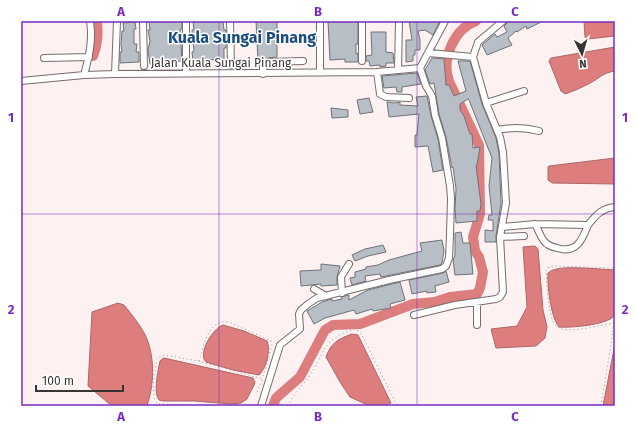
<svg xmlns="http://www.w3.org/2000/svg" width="636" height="427" viewBox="0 0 636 427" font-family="'Fira Sans',sans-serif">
<rect width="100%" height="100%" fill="#fdf2f1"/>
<path fill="#dd7d7d" stroke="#ac6767" d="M584,21H615V36L588,39L585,37Z
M615,47V71C603,73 602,76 592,82C583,87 574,91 565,94L561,91L549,61L551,58Z
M615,158V184L552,183L548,180V167L549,166Z
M535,246L538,249L543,310L547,327L545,338L536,346L496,348L491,329L517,326L527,307L523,247Z
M585,268L615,270V306L614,316C607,325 570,328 559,327C551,318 547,285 548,273C555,266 575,268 585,268Z
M118,303L124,305C132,315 142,327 147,339C155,360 154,385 147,406H112L88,386L92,312Z
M223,325L244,331L267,341C271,350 266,369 259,375L233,370L206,362C197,354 213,328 223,325Z
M352,334L358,335L391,403L384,406H370L350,397L340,382L326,357C331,343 338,339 352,334Z
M615,344V406H603Z
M164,358L253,378L255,383L247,399L241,403L231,404L194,401H163L159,400C153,393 158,371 160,361L162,359Z"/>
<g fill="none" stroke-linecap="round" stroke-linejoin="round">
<path stroke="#dd7d7d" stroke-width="10" d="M93,56C98,44 98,34 97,21
M273,406L276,398L300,377L325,330L333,325L360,324L413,304L435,302L450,297L477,294L480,288L483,272L479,257L475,251L473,237L480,214L479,145L449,81C441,59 454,29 476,21"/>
</g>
<path fill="#b8bec5" stroke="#6e7379" d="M149,21H182V29H180L182,61L167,62V64H150L148,50L150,41L148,30H150Z
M193,21H223L224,30H226V48H224V59L193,61L192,52L194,51L192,30H194Z
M256,21H277V57L268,58L262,61H258Z
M328,21H358V44H356V54L358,53V62H345V59L330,60Z
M409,21H440L433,35L425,30L418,31L420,40V50H415V55H413V61L406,62V40H412Z
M509,21H543L527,29L526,26L517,32L516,31L508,38L512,45L487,55L482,45L495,34L497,37L507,32L504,26Z
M135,22L136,29H134V44H137L136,52H139V62L120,63V52H122L121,44L122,31H124L123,23Z
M371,32H386V52L393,53L394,63H386V66L380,67V65L370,66L369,61H366V56L372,55Z
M432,58L444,59L446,85H449L454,96L466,91L458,61H470L482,104L496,138L499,153L501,203L496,236V242H485V230L493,231V220H488L489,215H492L489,186L492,158L469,100L468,99L460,104V110L464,116L470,134H472L473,148L480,147L477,165L476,166L481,204L480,211H477V221L456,223L455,209L456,189L453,167L452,168L446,137L439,114L434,83L430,84L425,70Z
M417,73L421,84L402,87V92H397L396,87L384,88L382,76Z
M427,96L431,116L438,139L443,170L433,172L428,146L415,147V135H417L419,114L389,117L387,102L395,103L400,102V105L418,106L416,97Z
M369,98L373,112L360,114L357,100Z
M331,108L348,110V117L332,118Z
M461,232L463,243H470L473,274L455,275L453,260L455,255V233Z
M442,240L444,251L442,263L440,265L381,277L380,274L365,276L366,281L352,285L350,278L355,277V272L366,269V267L378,265L389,260L422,251L420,243Z
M383,245L386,252L368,256L355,261L352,255L365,249Z
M321,264L340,266L337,277V285L321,286V284L301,286L300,271L321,270Z
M446,271L449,282L435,286L436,292L427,293V291L412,294L409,280L443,273Z
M400,282L405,300L390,304L391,308L373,311L372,309L356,314L354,310L325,318L314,324L307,311L322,302L332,299V301L342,299L341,297L349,295V300L368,290Z"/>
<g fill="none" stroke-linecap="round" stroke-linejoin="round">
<g stroke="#756c6b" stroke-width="8">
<path id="minor" d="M143,21L144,66
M186,21V73
M230,21L231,65
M320,21V73
M362,21V61
M429,53L473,57L478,42L503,21
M44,58L89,57
M398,70L399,21
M377,72L380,94L386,97L409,98
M115,74L117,21
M263,74V66L268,62L303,61
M84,75C89,57 93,40 90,21
M21,81L84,75L115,74L377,72L420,68
M486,103L524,91
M497,130C512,127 524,127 539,131
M535,224C538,229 540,236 544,241C547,245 552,247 557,248C577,254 582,240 588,225
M502,227L535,224L588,225C596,215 602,208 615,207
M500,237L524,236
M314,289L326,296
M342,293L341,277L349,264
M477,302V325
M414,315L455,305L496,299L500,297L503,292L500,237L506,203L503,152L500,137L486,103L473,57
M261,406L280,345L300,329L299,314L301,310L308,304L317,298L389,280L442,269L446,266L449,258L450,235L451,198L450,186L442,138L435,115L432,96L426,86L420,68L445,21"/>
</g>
<path stroke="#989090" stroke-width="1" stroke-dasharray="1 3" stroke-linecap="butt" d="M615,319L613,332L615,333
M614,323C602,325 565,335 556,326C548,319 547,283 546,271L547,268L552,266L615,268
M199,361C204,345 208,319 229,322L271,341L272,345L263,376
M257,392L263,379
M228,406L158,404C149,397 156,369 157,358L164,355L198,361L263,379
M288,406C292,396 301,387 308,378C325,354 321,339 355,329L361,333L397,406
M601,406L613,332"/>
<use href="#minor" stroke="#fff" stroke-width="6"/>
</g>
<path fill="none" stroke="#7b2cbf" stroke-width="1" stroke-opacity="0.55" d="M219,21V406M417,21V406M21,214H615"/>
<g text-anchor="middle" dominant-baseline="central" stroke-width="3" stroke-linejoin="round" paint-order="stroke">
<g font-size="12" fill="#383434" stroke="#fff">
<text x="221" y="63">Jalan Kuala Sungai Pinang</text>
</g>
<g font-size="16" font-weight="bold" fill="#1b4d80" stroke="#fff">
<text x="242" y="37">Kuala Sungai Pinang</text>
</g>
</g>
<rect width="636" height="427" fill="none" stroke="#ffffff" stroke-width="44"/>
<g transform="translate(582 54) rotate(175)" stroke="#ffffff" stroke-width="3" paint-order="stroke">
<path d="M0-3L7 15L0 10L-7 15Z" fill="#383434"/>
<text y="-6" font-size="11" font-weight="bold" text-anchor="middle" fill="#383434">N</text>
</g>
<path d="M36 385v6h87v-6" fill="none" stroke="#383434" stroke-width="2"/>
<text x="42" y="385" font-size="12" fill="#383434" stroke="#ffffff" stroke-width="3" paint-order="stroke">100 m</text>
<rect x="22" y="22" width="592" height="383" fill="none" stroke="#7b2cbf" stroke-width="1.5"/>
<g font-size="13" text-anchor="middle" font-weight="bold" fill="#7b2cbf">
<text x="121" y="16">A</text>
<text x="318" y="16">B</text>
<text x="515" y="16">C</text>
<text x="11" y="122">1</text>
<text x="625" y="122">1</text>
<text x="11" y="314">2</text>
<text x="625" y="314">2</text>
<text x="121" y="421">A</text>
<text x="318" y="421">B</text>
<text x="515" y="421">C</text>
</g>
</svg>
